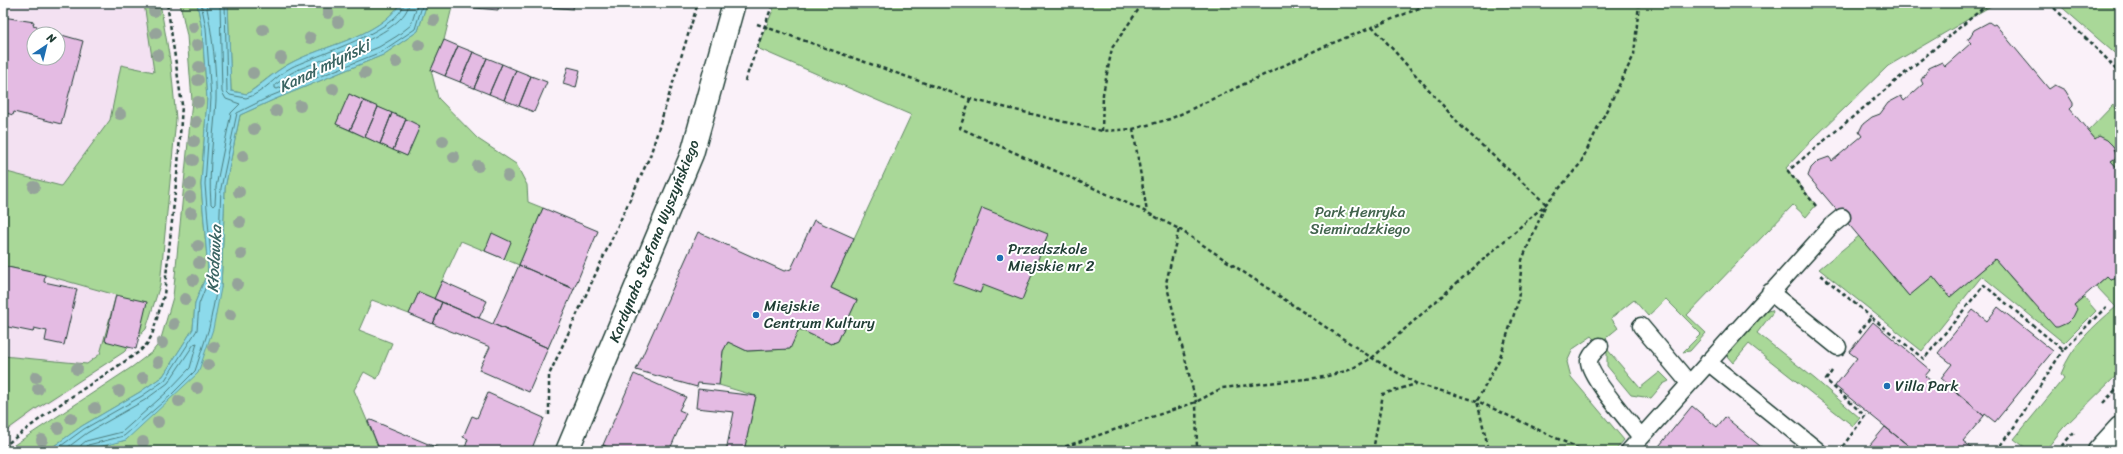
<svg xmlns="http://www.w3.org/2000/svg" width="2123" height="454" viewBox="0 0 2123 454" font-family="Sriracha,sans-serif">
<rect width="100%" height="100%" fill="#faf1f9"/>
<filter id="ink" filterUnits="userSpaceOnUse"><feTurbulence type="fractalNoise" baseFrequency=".025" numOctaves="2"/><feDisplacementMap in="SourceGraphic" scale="8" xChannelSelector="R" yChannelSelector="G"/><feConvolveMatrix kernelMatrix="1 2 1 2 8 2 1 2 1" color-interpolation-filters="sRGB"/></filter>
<g filter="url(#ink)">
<path fill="#f3e1f2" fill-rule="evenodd" d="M3,3H160L171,66L176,119L160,285L147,303L136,349L124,352L3,434ZM34,34H58V58H34Z"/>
<path fill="#a9d898" stroke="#648a66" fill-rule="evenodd" d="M144,3H160L171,66L176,119L160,285L146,329L124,352L36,409L3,433V356L87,364L100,354L116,295L45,275L3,266V171L61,186L110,120L121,65L154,72Z
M180,3H197L202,29L207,99L201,185L208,271L195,303L193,329L163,376L140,392L82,426L47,451H5L132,367L152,352L160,342L173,297L192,101L187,36Z
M228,3H401C376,39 325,44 289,64C274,72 261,84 247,94L231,91Z
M427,3H453L444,40L431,70L438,98L478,139L516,164L527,185L528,202L543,208L519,265L461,241L434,299L419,292L409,314L372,300L359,330L392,343L377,379L364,372L354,390L380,451H84L126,440L221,288L225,188L240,115L273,100L383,55L418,31ZM349,94L420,126L407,156L336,124Z
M776,3H1996L1888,66L1812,140L1786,168L1816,205L1806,217L1793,205L1687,315L1706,333L1690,351L1683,352L1701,334L1666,299L1648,316L1634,300L1611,318L1618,328L1601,342L1640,388L1660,372L1669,381L1663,384L1651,398L1631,395L1607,366V353L1592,336L1573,349L1567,362L1571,377L1624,440L1615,451H744L756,396L719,385L723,351L728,342L747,351L789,349L799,329L831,344L838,341L857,300L831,288L911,115L757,48Z
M2057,3H2120V58Z
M2113,105L2120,116V171L2111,161L2117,157L2113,146L2095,139L2088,131Z
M1859,236L1909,296L1933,276L1950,297L1995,259L2032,302L2074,305L2084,297L2096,311L2064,343L1982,276L1922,351L1819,269Z
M2107,276L2111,280L2120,277V372L2063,428L2045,451H2030L2014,439L2064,378L2061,374C2072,345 2093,327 2116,307L2096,286Z
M1772,310L1773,312L1757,333L1815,379L1860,418L1853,426L1749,344L1733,363L1727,356L1729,351L1767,311Z"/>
<path fill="#8cdaeb" stroke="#609ba2" d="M197,3H228L231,91L247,94C261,85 274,72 289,64C325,44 376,39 401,3H427L418,31L383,55L273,100L240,115L225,188L221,288L213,329L198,373L126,440L84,451H47L82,426L140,392L163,376L193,329L195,303L208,271L201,185L207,99L202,29Z"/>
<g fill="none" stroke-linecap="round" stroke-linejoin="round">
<path stroke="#4b7c7d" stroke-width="1" d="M206,3C212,34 217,69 216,100C214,135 208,169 211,204L213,206L215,204L216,187L231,113L240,104L226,99L222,92L220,3
M225,3L227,92L230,95L246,98C263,94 276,75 292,67C314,56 401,30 404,3
M409,3C407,33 319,60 295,71C288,74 281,81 275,85V88L277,89L379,47L397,36L411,25L418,3
M54,451L84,429L142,396L165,380L197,330L199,304L212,271L205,184L211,98L206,28L201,3
M63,451L87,433L145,400L168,383L194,344L197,343L190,368L167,392L122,432L86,441L81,445L80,451
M85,451L88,445L124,436L170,396L195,371L209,328L217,288L221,188L237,113L271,96L381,52L415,29L423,3"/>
</g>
<path fill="#e4bbe3" stroke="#1f3d34" d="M453,3H499L498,10L452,6Z
M499,3H574L573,9Z
M3,17L34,22L33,25L37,26V28L58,34H34V58H58V34L83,41L61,124L14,112L13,115L3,112Z
M1989,22L1993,25L1995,24L2049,89L2055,85L2065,90L2073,103V106L2070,109L2095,139L2099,136L2107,140L2113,146L2117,157L2111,161L2120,171V277L2111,280L2107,276L2074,305L2077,309L2073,317L2067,323L2058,327H2055L1995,259L1950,297L1933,276L1909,296L1808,176L1811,168L1818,161L1829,157L1832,161L1862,136L1859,132L1863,124L1872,117L1880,114L1888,103L1901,96L1904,101L1923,84L1921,80L1929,68L1942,62L1945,66L1971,43L1968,40L1974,30Z
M444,40L458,46L445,76L431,70Z
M458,46L473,52L460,82L445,76Z
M473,52L487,58L474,88L460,82Z
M487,58L502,64L489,94L474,88Z
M502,64L516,70L504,100L489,94Z
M568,67L580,70L576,88L563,84Z
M516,70L531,76L519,106L504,100Z
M531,76L547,82L534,112L519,106Z
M349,94L364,101L350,130L336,124Z
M364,101L378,107L365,137L350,130Z
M378,107L392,113L380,144L365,137Z
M392,113L406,119L393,150L380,144Z
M406,119L420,126L407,156L393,150Z
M543,208L598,231L574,289L519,265Z
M982,208L1048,234L1022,300L983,285L980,293L953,283Z
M814,220L854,238L831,288L857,300L838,341L831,344L799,329L790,349L747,351L728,342L723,351L719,385L698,383L697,387L636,370L698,232L784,271L791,269Z
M492,233L511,242L504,259L485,251Z
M519,265L574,289L548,348L493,324Z
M3,266L45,275L44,282L77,289L64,345L45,341L47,331L34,328L33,332L3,326Z
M442,281L487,301L479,318L434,299Z
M419,292L442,302L433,324L409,314Z
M116,295L147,302L136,349L105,341Z
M442,302L548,348L529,392L479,370L490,347L433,324Z
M1998,307L2053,351L1995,422L1985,414L1984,416L1941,378L1952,364L1938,353L1973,310L1987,321Z
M1873,322L1930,370L1925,376L1946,393L1950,387L1984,416L1963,441L1971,447L1968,451H1915L1835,386L1857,358L1849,352Z
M634,374L686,397L679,410L686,413L670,449L662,446L660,451H616L603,445Z
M698,389L756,396L744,451H726L734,412L696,408Z
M488,393L544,418L531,451H464L468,439L463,437L472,416L477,418Z
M1692,406L1717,427L1725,417L1766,451H1655Z
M371,420L433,446L431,451H380L368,421Z
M1885,427L1915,451H1865Z
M603,445L616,451H600Z
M433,446L446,451H431Z"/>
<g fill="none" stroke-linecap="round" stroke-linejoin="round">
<g stroke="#1f3d34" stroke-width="19">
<path id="lane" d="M1770,292L1838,347
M1641,326L1689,383
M1600,346C1596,350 1590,355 1589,361C1588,375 1631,424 1641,437
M1708,362L1818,451
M1629,451L1831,226L1842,217"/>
</g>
<g stroke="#1f3d34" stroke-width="25">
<path id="secondary" d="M567,451L692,154L734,3
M2099,451L2120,428"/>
</g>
<path stroke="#1f3d34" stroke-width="2.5" stroke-dasharray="4 3" stroke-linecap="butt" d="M2049,3L2108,60L2120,75
M757,24L970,99L1102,131L1133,129L1170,119L1323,47L1432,3
M1372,26L1463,128L1546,204L1522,260L1518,302L1499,360L1477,401L1489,451
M745,81L773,3
M970,99L960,128L1140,209L1179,229L1166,283L1196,402L1197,451
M1133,129L1147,212
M1102,131L1103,94L1112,48L1143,3
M1816,206L1788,171L1989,3
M1179,229L1372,358L1417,384L1477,401L1584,451
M1821,275L1871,317
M1859,333L1871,317L1924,359L1984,285L2063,350L2106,307
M1832,371L1826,380L1865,416L1843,446
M2103,403L2120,385
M549,415V375L650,156L698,3
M3,447L53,409L139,352L147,344L152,335L164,295L178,166L182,105L167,3
M1052,451L1196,402L1222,388L1324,377L1349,370L1372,358L1546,204L1580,164L1634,55L1639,3
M1373,451L1383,394L1416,384
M1996,451L2014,427L2063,350
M2057,451L2075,431"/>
<use href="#lane" stroke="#fff" stroke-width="16"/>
<use href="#secondary" stroke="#fff" stroke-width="22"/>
</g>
<g fill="#95a39a">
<circle cx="154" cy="11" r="6"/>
<circle cx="328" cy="13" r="6"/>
<circle cx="434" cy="20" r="6"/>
<circle cx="338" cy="22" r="6"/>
<circle cx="193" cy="27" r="6"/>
<circle cx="263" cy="30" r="6"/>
<circle cx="156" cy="33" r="6"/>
<circle cx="310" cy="38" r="6"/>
<circle cx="197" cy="45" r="6"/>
<circle cx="419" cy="45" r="6"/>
<circle cx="158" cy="55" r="6"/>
<circle cx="281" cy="58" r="6"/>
<circle cx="396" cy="62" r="6"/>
<circle cx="199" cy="67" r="6"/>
<circle cx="253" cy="73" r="6"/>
<circle cx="365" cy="73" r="6"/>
<circle cx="198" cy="80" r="6"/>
<circle cx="333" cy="89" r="6"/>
<circle cx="198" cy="102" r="6"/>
<circle cx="300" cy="106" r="6"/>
<circle cx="276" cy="111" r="6"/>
<circle cx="120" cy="114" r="6"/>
<circle cx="196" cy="122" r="6"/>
<circle cx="254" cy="129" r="6"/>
<circle cx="194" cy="141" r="6"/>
<circle cx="443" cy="141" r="6"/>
<circle cx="243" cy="156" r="6"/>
<circle cx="454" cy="157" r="6"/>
<circle cx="193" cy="160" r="6"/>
<circle cx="478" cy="166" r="6"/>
<circle cx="508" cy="176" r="6"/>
<circle cx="190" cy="184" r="6"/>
<circle cx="34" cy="187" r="6"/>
<circle cx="239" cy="192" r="6"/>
<circle cx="190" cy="197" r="6"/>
<circle cx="191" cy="213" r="6"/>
<circle cx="240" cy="222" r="6"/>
<circle cx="198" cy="246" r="6"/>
<circle cx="241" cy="254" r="6"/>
<circle cx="199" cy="263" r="6"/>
<circle cx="193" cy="280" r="6"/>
<circle cx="237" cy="284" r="6"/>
<circle cx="185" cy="299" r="6"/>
<circle cx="230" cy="315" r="6"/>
<circle cx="174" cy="324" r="6"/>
<circle cx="162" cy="343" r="6"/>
<circle cx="214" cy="347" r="6"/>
<circle cx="158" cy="362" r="6"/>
<circle cx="208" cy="365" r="6"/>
<circle cx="77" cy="369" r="6"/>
<circle cx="36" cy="377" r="6"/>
<circle cx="143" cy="378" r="6"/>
<circle cx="197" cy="388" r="6"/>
<circle cx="38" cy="389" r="6"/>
<circle cx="119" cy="391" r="6"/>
<circle cx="179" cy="401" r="6"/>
<circle cx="95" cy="408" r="6"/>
<circle cx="71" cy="418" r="6"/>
<circle cx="158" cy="422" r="6"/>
<circle cx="58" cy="428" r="6"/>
<circle cx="42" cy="440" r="6"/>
<circle cx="143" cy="442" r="6"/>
</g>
</g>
<g fill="#1f6fb2" stroke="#fff" stroke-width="1.5">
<circle cx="1000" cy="258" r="4"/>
<circle cx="756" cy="315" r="4"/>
<circle cx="1887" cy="386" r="4"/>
</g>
<g text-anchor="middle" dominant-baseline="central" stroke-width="4" stroke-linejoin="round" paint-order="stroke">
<g font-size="15" fill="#42644d" stroke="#fff">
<text x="1360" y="212">Park Henryka<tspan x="1360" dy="17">Siemiradzkiego</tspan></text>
</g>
<g font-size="15" fill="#1f3d34" stroke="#fff">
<text transform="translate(654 241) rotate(-68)">Kardynała Stefana Wyszyńskiego</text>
</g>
<g font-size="15" fill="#1f3d34" stroke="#fff" text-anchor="start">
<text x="1008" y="249">Przedszkole<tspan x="1008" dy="17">Miejskie nr 2</tspan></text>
<text x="764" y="306">Miejskie<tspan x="764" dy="17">Centrum Kultury</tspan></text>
<text x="1895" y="386">Villa Park</text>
</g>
<g font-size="16" font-style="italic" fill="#3a6462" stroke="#fff">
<text transform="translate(324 66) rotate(-26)">Kanał młyński</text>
<text transform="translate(214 259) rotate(-87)">Kłodawka</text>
</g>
</g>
<rect width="2123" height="454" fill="none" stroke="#fff" stroke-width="16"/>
<rect x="8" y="8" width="2107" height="438" fill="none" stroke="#1f3d34" stroke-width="1.5" filter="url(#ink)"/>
<g transform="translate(46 46) rotate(35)"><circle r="19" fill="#ffffff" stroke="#a5b1ae"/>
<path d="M0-3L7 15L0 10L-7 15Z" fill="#1f6fb2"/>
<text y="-6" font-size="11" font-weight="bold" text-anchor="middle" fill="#1f3d34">N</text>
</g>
</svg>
